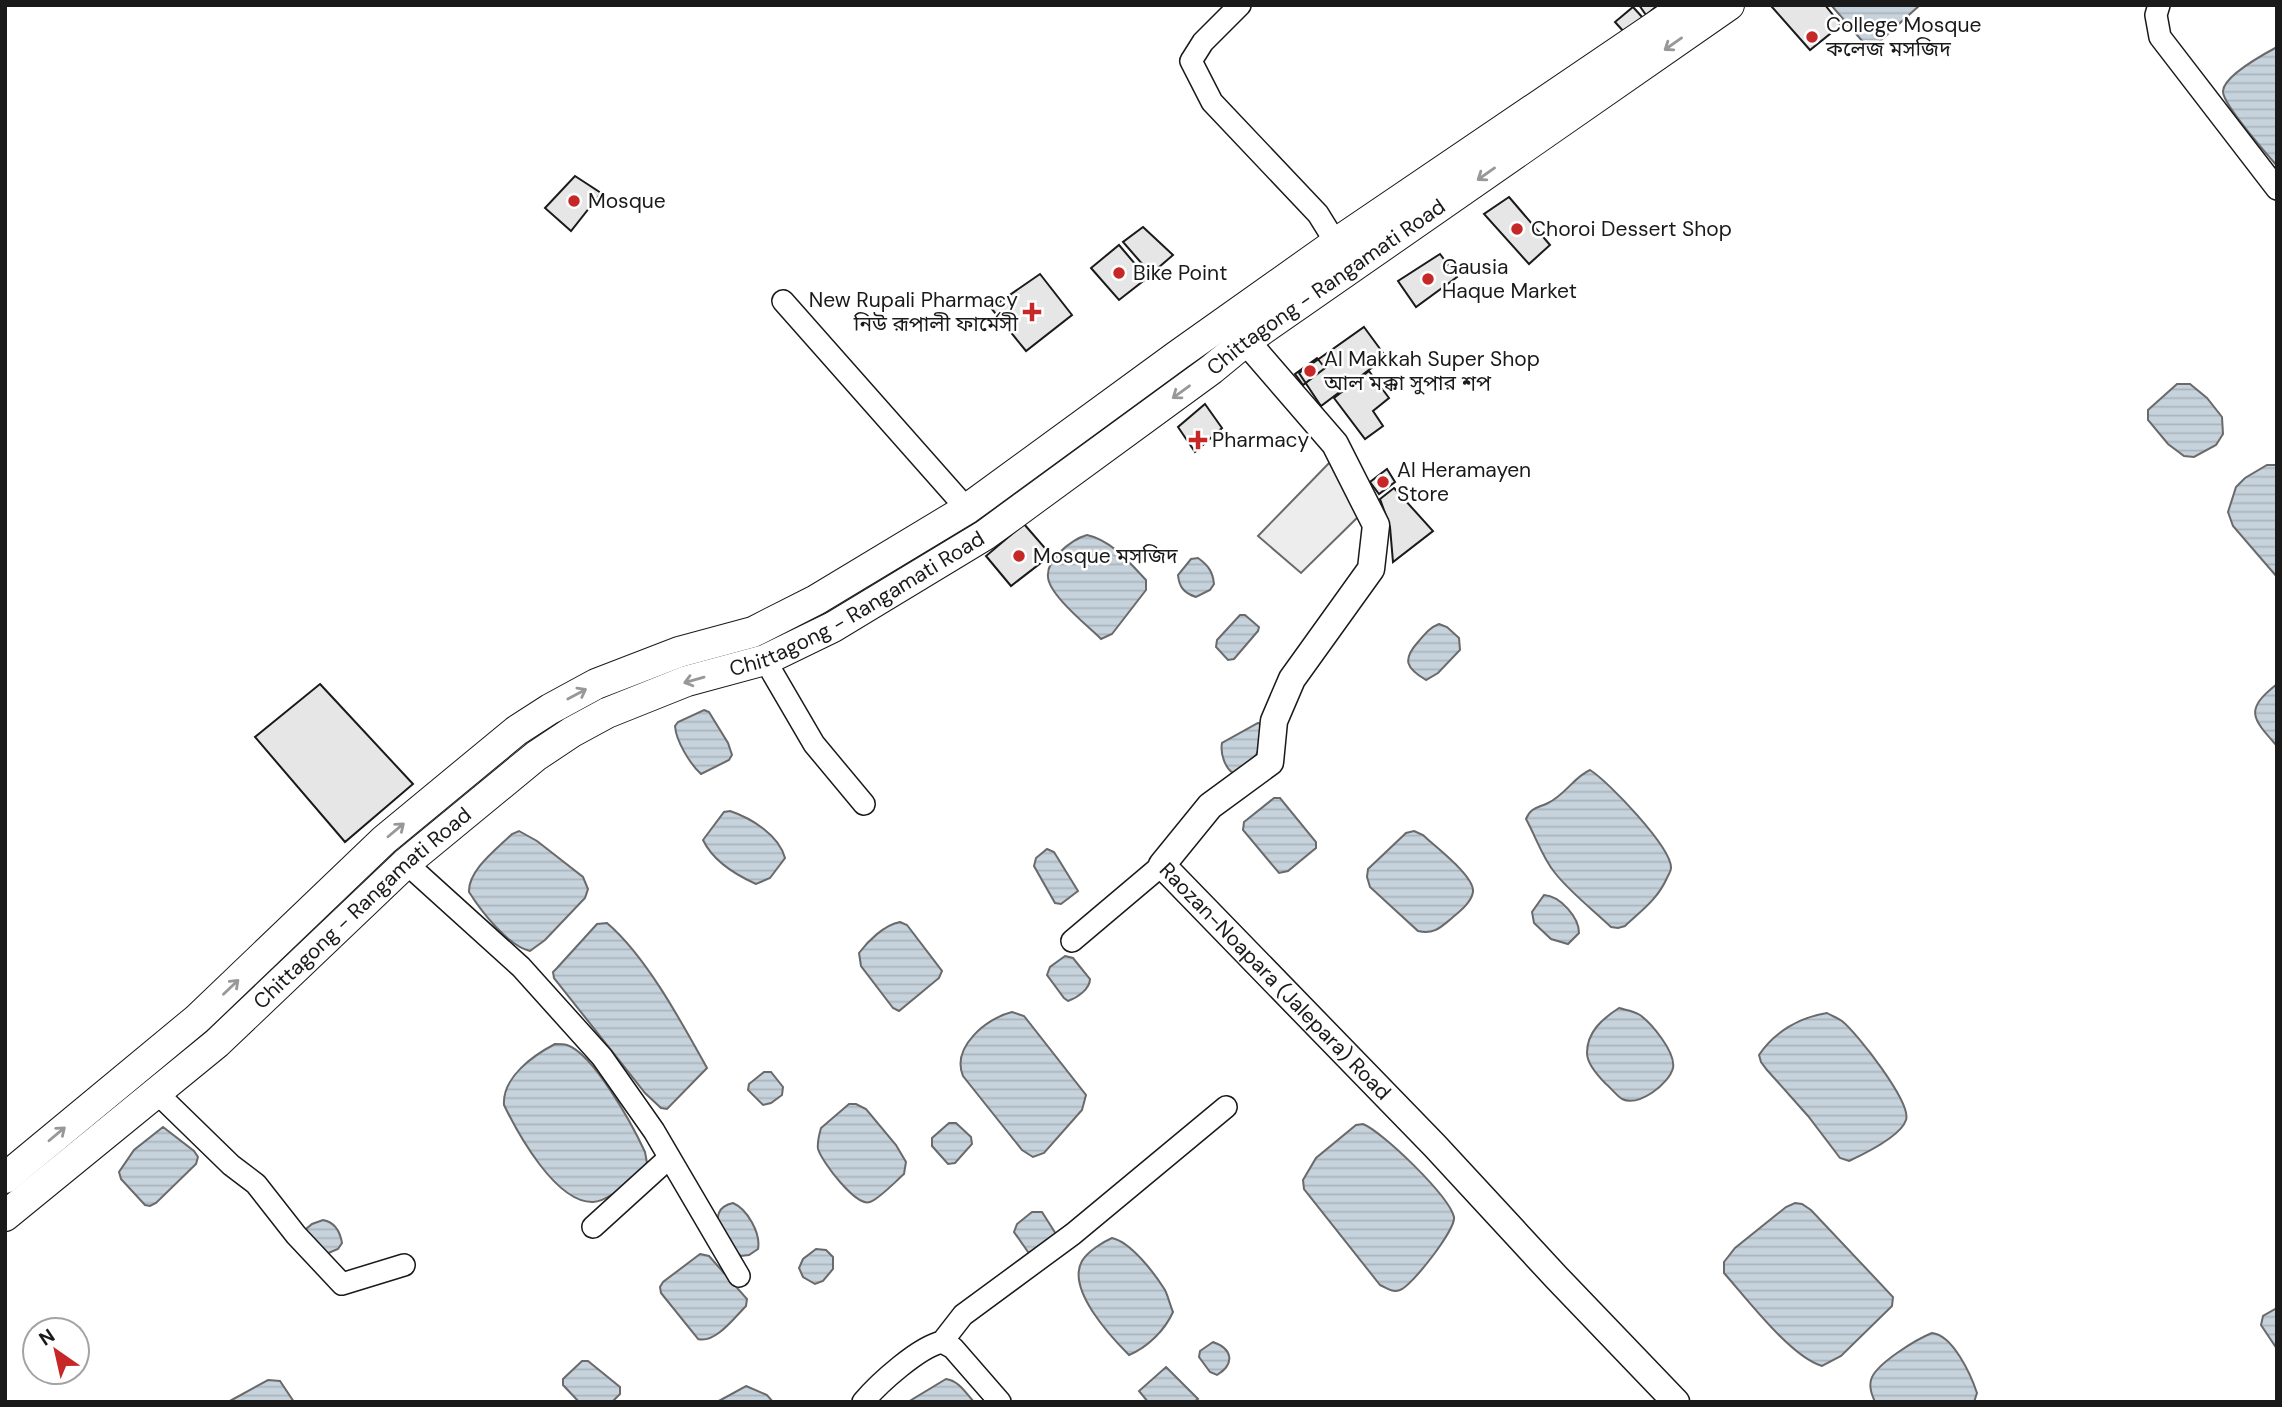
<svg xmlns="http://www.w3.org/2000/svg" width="2282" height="1407" viewBox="0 0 2282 1407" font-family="'DM Sans','Noto Sans Bengali',sans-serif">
<defs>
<pattern id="water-rules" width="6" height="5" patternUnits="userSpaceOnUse" patternTransform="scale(1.75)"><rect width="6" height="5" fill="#c6d2dc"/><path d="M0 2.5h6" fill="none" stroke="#aab4bc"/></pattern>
</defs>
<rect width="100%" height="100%" fill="#fff"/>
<path fill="#ededed" stroke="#6a6a6a" stroke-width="2" d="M1333,459L1362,513L1301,573L1258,536Z"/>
<path fill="url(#water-rules)" stroke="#6a6a6a" stroke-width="2" d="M1831,5H1920L1870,50Z
M2277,47V166C2267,154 2222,104 2223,91C2224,76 2264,54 2277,47Z
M2177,384H2190L2207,398L2222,417L2223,434L2216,445L2194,457L2184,456L2168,444L2148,420V410Z
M2267,465H2277V577L2233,526L2228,512L2236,487L2245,478Z
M1087,535C1111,540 1130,563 1146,580V590L1112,634L1101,639C1088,626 1049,595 1048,577C1047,567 1053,559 1059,553C1067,545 1076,538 1087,535Z
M1198,558C1208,565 1213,572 1214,584L1210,590L1196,597C1184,593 1179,587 1178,575L1191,559Z
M1240,615H1245L1259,627L1258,631L1234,659L1228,660L1216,647L1217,640Z
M1439,624L1447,627L1459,638L1460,650L1438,673L1426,680C1406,668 1402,660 1418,642C1425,634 1429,628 1439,624Z
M2277,684V746C2252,718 2244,710 2277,684Z
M704,710L709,712L728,743L732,755L729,760L701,774C690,764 676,741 675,726L678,722Z
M1258,723L1262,725C1260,755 1259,757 1233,773C1225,768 1220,753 1222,743Z
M1590,770C1608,781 1672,848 1671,868C1671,872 1668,875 1667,878C1657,900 1642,910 1625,926L1618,928L1611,927C1592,909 1571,893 1555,873C1542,857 1536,837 1526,819C1531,807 1538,808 1548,803C1565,795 1574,777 1590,770Z
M1274,798H1280L1316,842V848L1288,871L1279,873L1243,830L1244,822Z
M730,811C751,818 779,835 785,858L770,878L756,884C736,875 713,861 703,840L724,812Z
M519,831L537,841L583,877L588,889L585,898L545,940L530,951C508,946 481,911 469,892C468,870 497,849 512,834Z
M1414,831L1423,835C1434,846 1475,876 1473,892C1471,903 1460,911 1452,918C1441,927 1434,935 1418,931L1370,887L1367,877L1368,869L1406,833Z
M1047,849L1054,852L1078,891L1061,904L1055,903L1034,866L1036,858Z
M1544,895C1560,896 1579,917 1579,933L1568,944L1551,939L1534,923L1532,912Z
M900,922L907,925L942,971L939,978L899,1011L893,1008L861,966L859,953C868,941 884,925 900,922Z
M607,923C646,956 682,1023 707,1068L667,1109L661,1108L645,1093L554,978L553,972L557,968L597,924Z
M1065,956L1073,958L1090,979C1090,989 1077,998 1068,1001L1064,998L1047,975L1050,967Z
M1619,1008C1626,1010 1634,1011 1640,1015C1651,1023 1676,1052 1673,1068C1669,1084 1639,1107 1622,1099C1617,1096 1611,1088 1606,1084C1599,1077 1587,1064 1587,1053C1587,1032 1602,1019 1619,1008Z
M1012,1012L1024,1016L1086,1095L1082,1110L1044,1153L1033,1157L1022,1150L963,1076C951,1047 987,1018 1012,1012Z
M1827,1013C1832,1016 1838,1018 1842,1021C1857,1033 1912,1103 1906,1120C1901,1136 1864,1154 1849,1161L1840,1158L1808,1116L1767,1070L1761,1062L1759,1055C1774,1032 1800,1017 1827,1013Z
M555,1044C559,1044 563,1044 567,1045C594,1054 633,1126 645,1152L647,1163L644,1170C632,1179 608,1202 593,1202C556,1203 518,1134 504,1105C502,1077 534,1055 555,1044Z
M764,1072H771L783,1087L782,1095L771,1103L763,1105L748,1090L749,1084Z
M849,1104H856L866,1109L896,1145L906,1162L904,1174C896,1181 879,1199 870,1202C856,1207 822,1162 818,1149C817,1142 819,1135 821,1128Z
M949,1123H956L971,1137L972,1144L955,1163L948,1164L932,1146V1138Z
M1363,1124C1383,1132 1449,1196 1454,1217C1456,1229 1412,1286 1400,1290C1392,1293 1387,1288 1380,1285L1304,1189L1303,1180L1316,1158L1356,1125Z
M163,1127L194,1151L198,1157L196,1164L156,1203L150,1206L145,1205L121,1179L119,1172L134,1150Z
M733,1203C747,1209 761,1233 758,1249L749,1255L741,1256C726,1244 702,1210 733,1203Z
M1795,1203L1802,1204L1811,1210L1893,1297L1892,1306L1841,1356L1822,1366C1791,1357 1747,1299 1724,1273V1262L1735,1248L1786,1207Z
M1032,1212H1042L1056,1234L1035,1254L1028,1252L1014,1232L1017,1224Z
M323,1220C334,1222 340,1231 342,1243L338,1249L326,1254L306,1236V1229L312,1224Z
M1112,1238C1131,1242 1155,1274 1165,1290C1168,1296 1170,1305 1173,1312C1165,1330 1148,1347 1129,1355C1111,1337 1066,1289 1082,1261C1088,1251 1103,1242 1112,1238Z
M816,1249L826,1250L833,1257V1269L823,1281L815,1284L803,1277L799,1268L803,1259Z
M700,1254L709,1256L747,1299L746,1306C735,1317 715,1344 698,1339L661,1293L660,1287L663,1282Z
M2277,1308V1349L2261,1325L2263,1316Z
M1932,1333C1953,1335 1971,1375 1977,1393L1974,1402H1875C1872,1395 1869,1388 1871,1380C1875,1364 1917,1339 1932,1333Z
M1213,1342C1233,1349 1235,1364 1217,1375L1210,1372L1199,1357L1200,1351Z
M582,1361H588L620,1387V1394L612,1402H579L563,1385V1379Z
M1166,1367L1198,1399L1194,1402H1148L1139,1391Z
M946,1379C959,1381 965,1392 974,1402H908Z
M268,1380L280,1381L294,1402H228Z
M746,1386L767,1395L773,1402H717Z"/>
<path fill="#e6e6e6" stroke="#1a1a1a" stroke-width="2" d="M1639,5H1658L1646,15Z
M1774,5H1825L1841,25L1810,50L1772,7Z
M1633,7L1643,18L1625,33L1615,22Z
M575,176L601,193L571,231L545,208Z
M1509,197L1550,245L1529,264L1484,214Z
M1143,227L1173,255L1151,274L1123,242Z
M1119,245L1147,278L1119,300L1091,268Z
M1440,254L1457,277L1416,307L1398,281Z
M1040,274L1072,315L1026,351L991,308Z
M1364,327L1386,357L1321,406L1299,373Z
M1317,358L1325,368L1303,385L1295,374Z
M1369,371L1389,398L1373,411L1383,426L1365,439L1334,398Z
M1205,404L1222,428L1195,452L1178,427Z
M1387,469L1395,482L1379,494L1370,482Z
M1394,488L1433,531L1393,562L1390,527L1380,499Z
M1024,524L1051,555L1011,586L986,556Z
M320,684L413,784L345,842L255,737Z"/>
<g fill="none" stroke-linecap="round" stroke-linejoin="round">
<g stroke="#1a1a1a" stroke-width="24">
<path id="minor" d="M1240,5L1203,42L1191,61L1212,102L1318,214L1336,243
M2159,5L2156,15L2160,37L2277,189
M783,301L967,509
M765,660L814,744L864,804
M406,863L521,967L602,1057L654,1131L739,1276
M1072,941L1162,865
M156,1092L231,1165L256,1184L296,1235L342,1284L404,1265
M593,1227L669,1158
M942,1342L963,1315L1073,1234L1226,1107
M863,1402C879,1383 919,1347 942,1342L953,1348L1000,1402"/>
</g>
<g stroke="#1a1a1a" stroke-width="29">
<g id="major">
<path id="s1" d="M1233,326L1335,444L1376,525L1371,569L1292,679L1274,721L1270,762L1210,806L1162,865L1435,1146L1557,1278L1676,1402"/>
</g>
</g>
<g stroke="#1a1a1a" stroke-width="32">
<g id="highway">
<path d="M5,1178L197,1019L384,840L516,731L550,709L596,684L679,652L753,632L816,600L967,509L1178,355L1336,243L1687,5"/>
<path id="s2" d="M5,1216L217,1043L406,863L536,756L572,732L607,713L687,681L765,660L833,627L985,535L1212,369L1246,341L1729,5"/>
</g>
</g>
<use href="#minor" stroke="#fff" stroke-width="21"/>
<use href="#major" stroke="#fff" stroke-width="26"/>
<use href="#highway" stroke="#fff" stroke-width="30"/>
</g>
<defs><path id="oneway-shaft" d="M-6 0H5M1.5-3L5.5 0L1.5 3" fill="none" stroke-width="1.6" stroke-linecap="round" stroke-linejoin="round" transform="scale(1.75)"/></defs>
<g stroke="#989898">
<use href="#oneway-shaft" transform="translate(1673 44) rotate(145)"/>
<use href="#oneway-shaft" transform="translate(1486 174) rotate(145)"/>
<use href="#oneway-shaft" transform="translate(1181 392) rotate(144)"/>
<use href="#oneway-shaft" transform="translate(694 680) rotate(164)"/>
<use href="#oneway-shaft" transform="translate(577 694) rotate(-28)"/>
<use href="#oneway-shaft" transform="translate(396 830) rotate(-40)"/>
<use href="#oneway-shaft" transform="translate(231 987) rotate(-44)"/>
<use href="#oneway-shaft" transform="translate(57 1134) rotate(-40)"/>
</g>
<g fill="#c62828" stroke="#fff" stroke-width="2.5">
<circle cx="1812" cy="37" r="7"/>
<circle cx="574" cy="201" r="7"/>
<circle cx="1517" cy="229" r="7"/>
<circle cx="1119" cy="273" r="7"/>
<circle cx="1428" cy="279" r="7"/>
<path d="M1028.5 301.5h7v7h7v7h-7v7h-7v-7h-7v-7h7z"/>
<circle cx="1310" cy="371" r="7"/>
<path d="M1194.5 429.5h7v7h7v7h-7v7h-7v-7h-7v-7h7z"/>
<circle cx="1383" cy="482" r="7"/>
<circle cx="1019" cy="556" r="7"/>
</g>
<g text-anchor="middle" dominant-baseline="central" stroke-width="5" stroke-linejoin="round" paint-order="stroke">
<g font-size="21" fill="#1a1a1a" stroke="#fff" text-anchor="start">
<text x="1826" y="25">College Mosque<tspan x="1826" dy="24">কলেজ মসজিদ</tspan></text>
<text x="588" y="201">Mosque</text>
<text x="1531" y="229">Choroi Dessert Shop</text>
<text x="1442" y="267">Gausia<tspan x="1442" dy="24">Haque Market</tspan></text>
<text x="1133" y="273">Bike Point</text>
<text x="1018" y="300" text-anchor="end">New Rupali Pharmacy<tspan x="1018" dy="24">নিউ রূপালী ফার্মেসী</tspan></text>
<text x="1324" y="359">Al Makkah Super Shop<tspan x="1324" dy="24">আল মক্কা সুপার শপ</tspan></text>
<text x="1212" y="440">Pharmacy</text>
<text x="1397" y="470">Al Heramayen<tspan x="1397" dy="24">Store</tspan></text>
<text x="1033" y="556">Mosque মসজিদ</text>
</g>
<g font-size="21" fill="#1a1a1a" stroke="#fff">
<text stroke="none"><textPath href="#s2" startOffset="1628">Chittagong - Rangamati Road</textPath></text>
<text stroke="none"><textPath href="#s2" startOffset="1060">Chittagong - Rangamati Road</textPath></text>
<text stroke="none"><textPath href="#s2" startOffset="472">Chittagong - Rangamati Road</textPath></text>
<text stroke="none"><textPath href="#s1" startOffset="826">Raozan-Noapara (Jalepara) Road</textPath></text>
</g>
</g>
<rect width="2282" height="1407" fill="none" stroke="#1a1a1a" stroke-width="14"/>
<g transform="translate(56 1351) rotate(326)"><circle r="33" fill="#ffffff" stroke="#a3a3a3" stroke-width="2"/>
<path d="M0-5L12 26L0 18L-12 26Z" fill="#c62828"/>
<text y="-10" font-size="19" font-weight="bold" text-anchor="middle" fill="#1a1a1a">N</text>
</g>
</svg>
